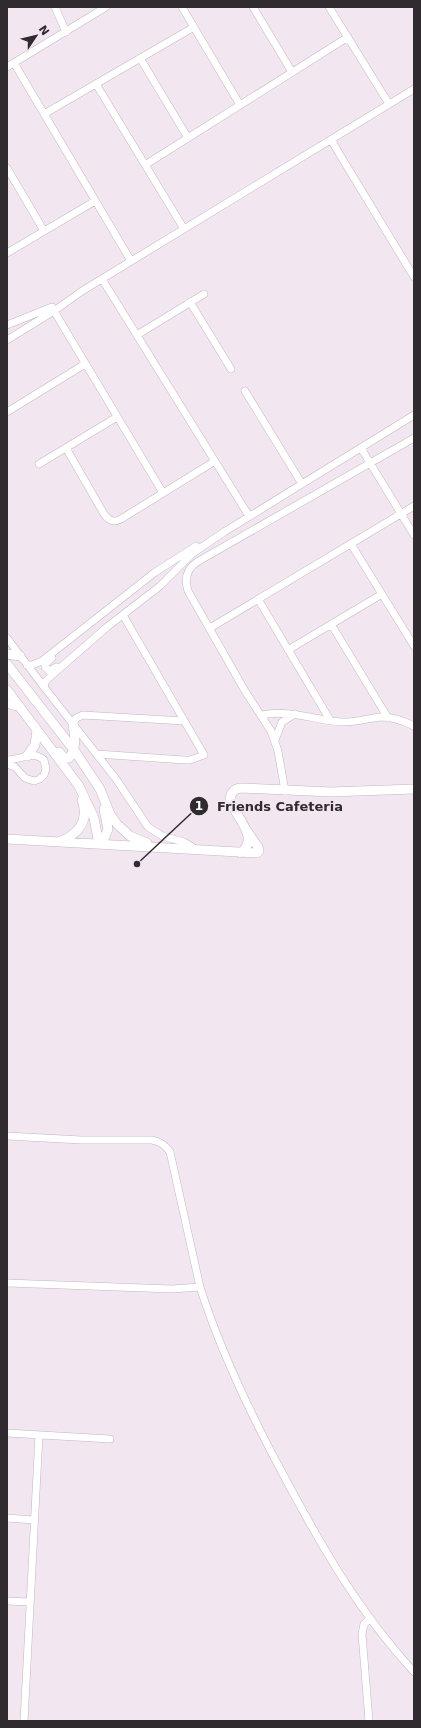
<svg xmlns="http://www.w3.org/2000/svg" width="421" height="1728" viewBox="0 0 421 1728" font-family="'DejaVu Sans',sans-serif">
<rect width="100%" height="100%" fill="#f2e6f1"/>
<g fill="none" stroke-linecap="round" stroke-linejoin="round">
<g stroke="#c2b7c1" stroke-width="8">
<path id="minor" d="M55,7L66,32
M182,7L240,105
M253,7L292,72
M329,7L389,104
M140,58L188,138
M14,63L131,261
M7,67L106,7
M96,84L184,229
M44,114L194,27
M331,140L414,277
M145,165L348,37
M7,168L44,231
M7,253L95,201
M102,279L249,516
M190,302L231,369
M54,311L163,493
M7,325L52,307
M137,335L204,294
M7,340L54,311L82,291L414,89
M245,391L302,484
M7,412L85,364
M66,448L104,514C109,521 114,523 121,519L215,461
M361,448L414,535
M39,464L117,417
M351,544L414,646
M258,599L330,720
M331,624L388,718
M210,628L414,506
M7,638L44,687L116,779L148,827L162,836L184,842L197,850
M288,650L382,594
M52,658L45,664V667L49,671L56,667
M27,665H32L42,661L154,573L196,546
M44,687L45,682L52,675L107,627L160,586L193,553L224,532L414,415
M7,703L12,706L20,707
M262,715C289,709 314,720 341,722C355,723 368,718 381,717C393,717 404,721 414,726
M73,725L76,718L83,715L184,721
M275,740L282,722L295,714
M97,754L184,760H190L204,755L123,615
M7,760C21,760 33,750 44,760L46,769L44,775L40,779L34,781L25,778L15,767L7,764
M285,791L278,751L271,731L245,691L188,591C184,579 187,569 197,562L414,438
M7,1136L81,1140H152C161,1142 165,1145 170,1152L200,1287C221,1353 252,1417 285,1478C323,1549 359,1612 414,1672
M7,1283L172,1289L200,1287
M7,1433L110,1439
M7,1518L34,1520
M7,1601L30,1602
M24,1721L39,1435
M369,1721L362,1634L364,1624L370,1619"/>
</g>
<g stroke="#c2b7c1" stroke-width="10">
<path id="major" d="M7,654L20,656
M7,664L74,750L100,789L110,814L117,824L130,836L147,843
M7,690L79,786L94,818L99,844
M59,752L64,758H69C77,748 75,736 73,725
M27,756L35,745L37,730
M7,839L257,853L259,851L258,847L245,828
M61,841C80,833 89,820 82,800
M102,844L108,829L104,809
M240,853C261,839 236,817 230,801C230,793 234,788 242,788L331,792L414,789"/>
</g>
<use href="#minor" stroke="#fff" stroke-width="7"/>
<use href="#major" stroke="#fff" stroke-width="9"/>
</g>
<path fill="none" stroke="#2f2b2f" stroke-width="1.5" d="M137 864L199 806"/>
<g fill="#2f2b2f" stroke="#f2e6f1" stroke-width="1.5">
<circle cx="137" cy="864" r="4"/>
<circle cx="199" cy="806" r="10"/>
</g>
<g font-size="12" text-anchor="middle" font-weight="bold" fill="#fff">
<text x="199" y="810">1</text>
</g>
<g font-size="13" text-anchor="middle" font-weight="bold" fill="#2f2b2f" stroke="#f2e6f1" stroke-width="4" stroke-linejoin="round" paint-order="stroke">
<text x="280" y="811">Friends Cafeteria</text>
</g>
<rect width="421" height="1728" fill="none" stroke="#2f2b2f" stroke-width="16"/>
<g transform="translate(36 36) rotate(55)" stroke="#f2e6f1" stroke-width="3" paint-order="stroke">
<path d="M0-3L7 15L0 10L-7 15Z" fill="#2f2b2f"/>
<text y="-6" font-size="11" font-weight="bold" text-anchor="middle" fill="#2f2b2f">N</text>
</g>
</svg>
